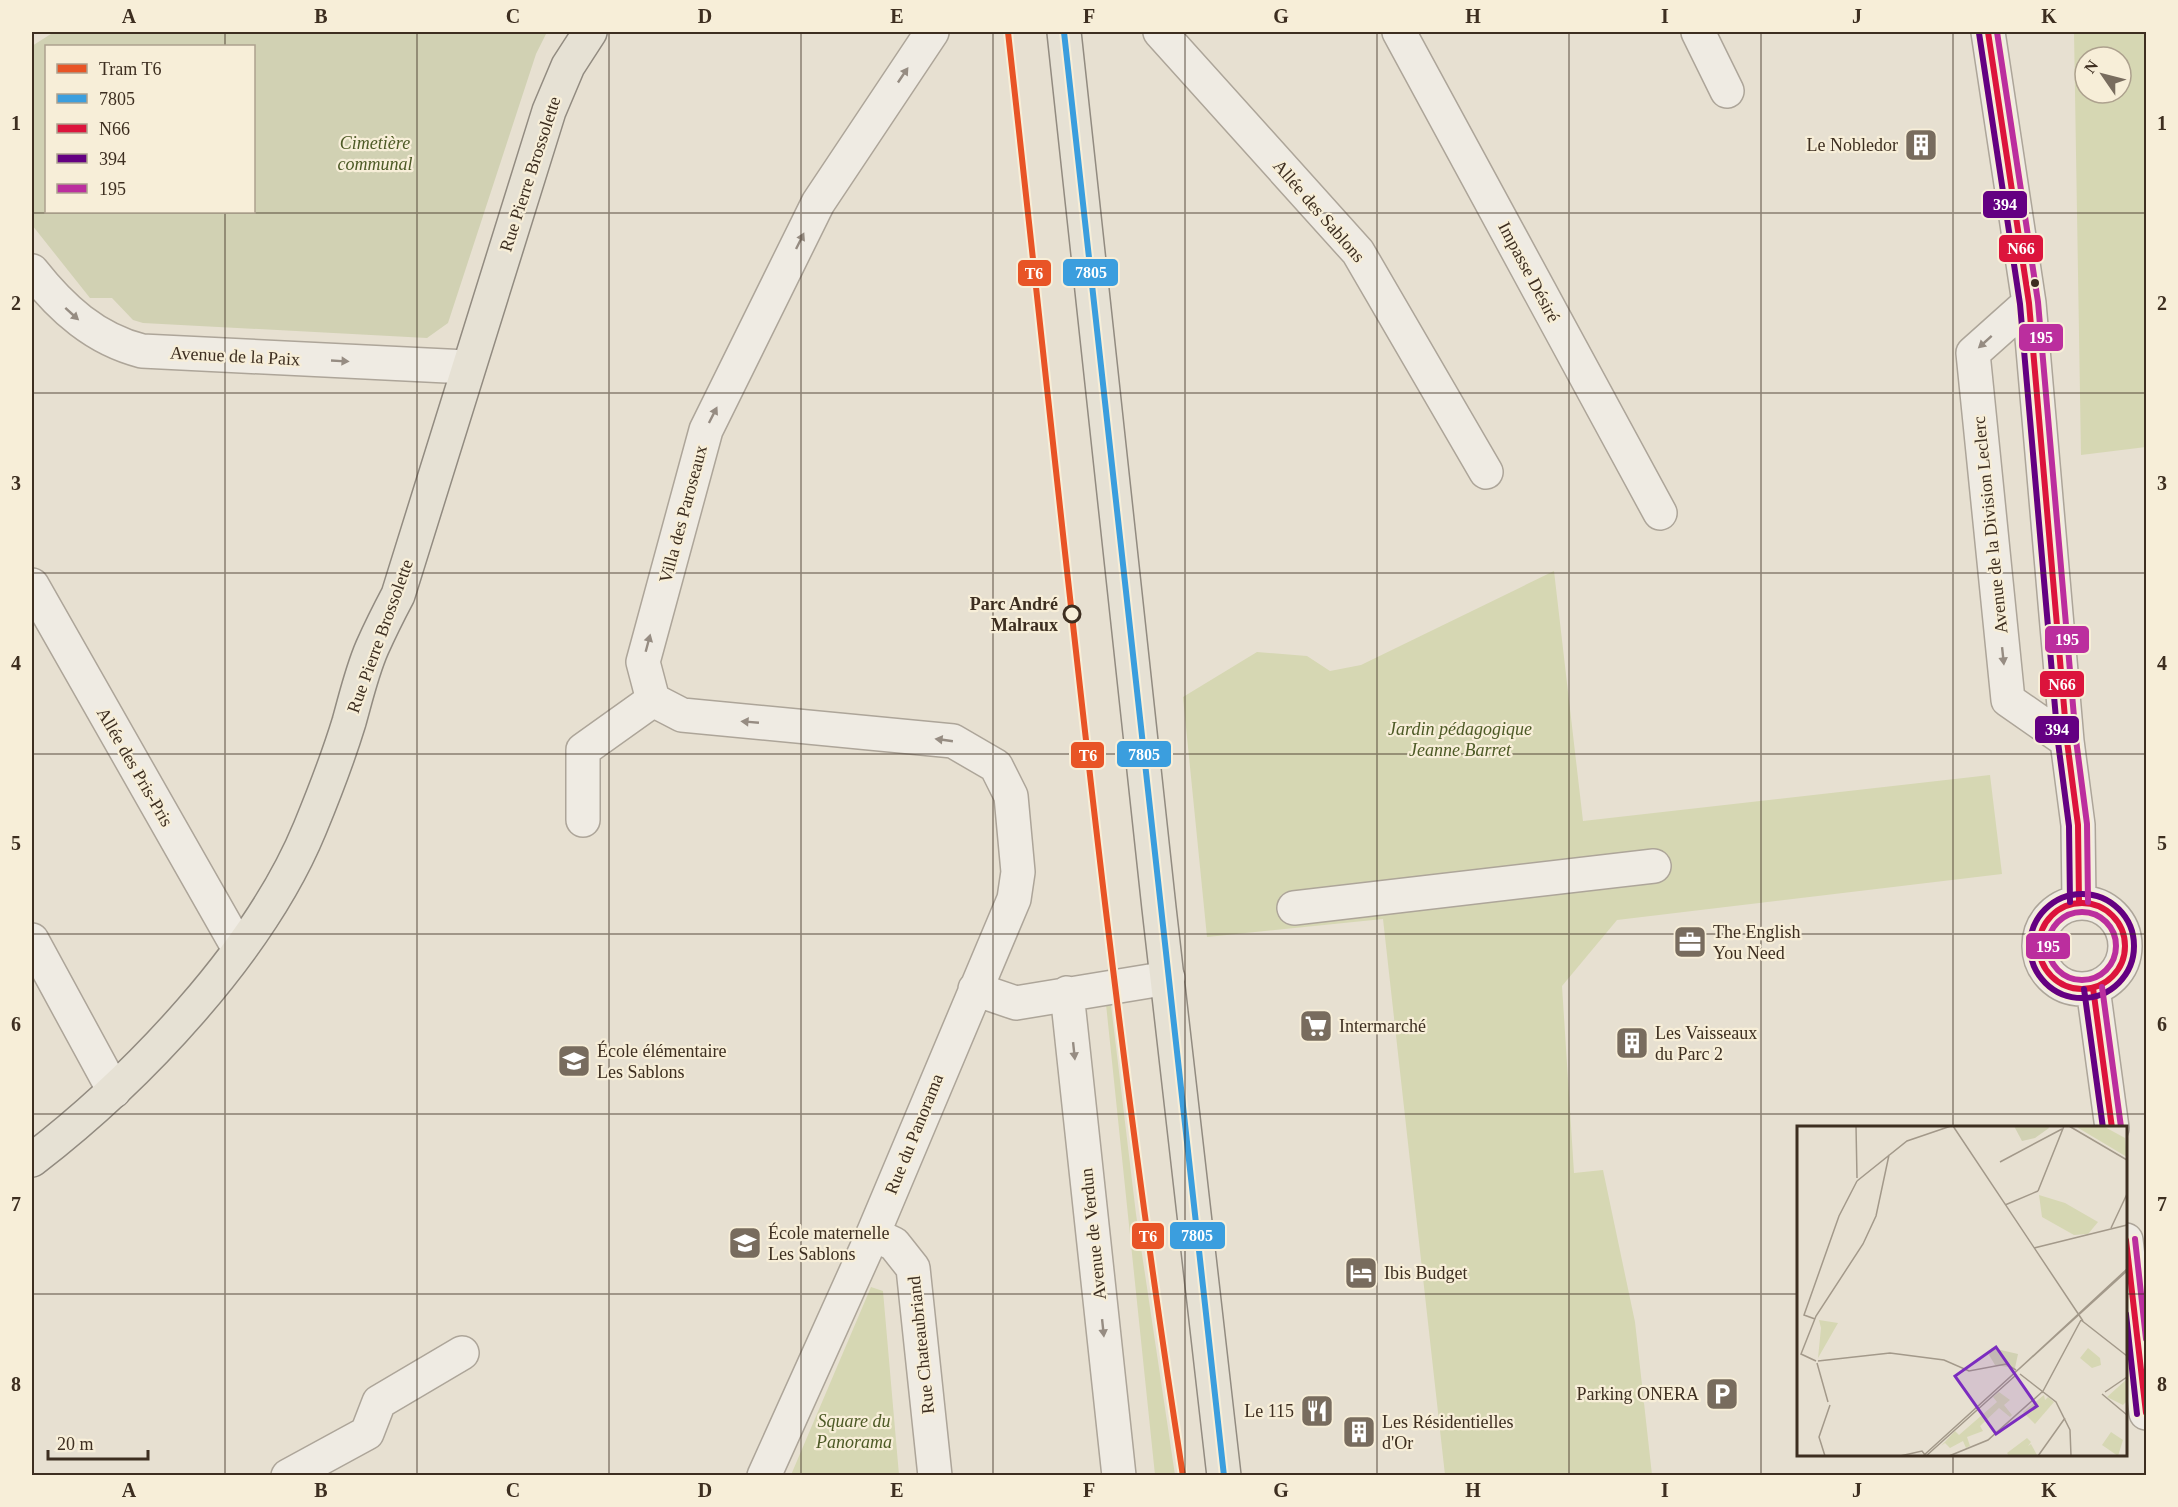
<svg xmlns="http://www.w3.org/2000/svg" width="2178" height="1507" viewBox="0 0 2178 1507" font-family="Georgia,serif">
<rect width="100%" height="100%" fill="#e7e0d1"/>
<path fill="#d6d7b3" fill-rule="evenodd" d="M2074,32H2146V447L2081,455ZM2085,57H2121V93H2085Z
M1554,571L1583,821L1990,775L2002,874L1617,920L1562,986L1574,1173L1603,1170L1635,1322L1652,1475H1445L1383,919L1207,937L1183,697L1257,652L1307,656L1330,671L1361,665Z
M1106,1004L1111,1005L1136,1214L1175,1475H1155Z
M871,1287L883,1291L899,1475H791Z"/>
<path fill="#d1d1b3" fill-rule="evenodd" d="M54,32H547L536,54L448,323L427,338L143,323L133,320L112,298H90L32,225V46ZM46,46H254V212H46Z"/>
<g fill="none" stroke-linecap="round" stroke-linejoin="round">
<defs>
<path id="minor" d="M1160,32L1358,252L1486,472
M1399,32L1660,513
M1698,32L1727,91
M1988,32L2029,303L2067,741L2078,825L2079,902
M32,271C62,309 95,339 142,351L467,367
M2029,303L1973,353L2008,700L2067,741
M32,585L239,949
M583,820V750L653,700
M2039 946a43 43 0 1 1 86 0a43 43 0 1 1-86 0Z
M1294,908L1654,866
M32,940L114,1091
M2093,988L2112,1128
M975,989L1016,1003L1168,978
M1067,993L1119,1476
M873,1234L894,1244L913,1268L935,1476
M2126,1240L2146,1413
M288,1476L367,1433L379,1402L462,1353
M764,1476L873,1234L1014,899L1018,872L1011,796L996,766L953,741L682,715L653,700L643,662L706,430L818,203L932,32"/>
<path id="major" d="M1064,32L1159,908L1224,1476
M32,1160C137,1079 259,952 310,828C324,794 338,758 349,722C356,697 362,671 372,648C380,630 389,612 398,595L549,111L568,66L590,32"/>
</defs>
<use href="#minor" stroke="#ada599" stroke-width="36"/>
<use href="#major" stroke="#928b80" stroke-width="36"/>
<use href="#minor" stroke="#efebe3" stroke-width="33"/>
<use href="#major" stroke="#e6e1d4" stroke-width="33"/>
<defs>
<path id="bus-1" d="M1064,32L1224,1476"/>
<path id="bus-2" d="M1988,32L2029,303L2067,741L2078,825L2079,902
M2039 946a43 43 0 1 1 86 0a43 43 0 1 1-86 0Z
M2093,988L2112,1128
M2126,1240L2146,1413"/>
<path id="bus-3" d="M1979,33L2020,304L2058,742L2069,826L2070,902
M2030 946a52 52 0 1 1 104 0a52 52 0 1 1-104 0Z
M2084,989L2103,1128
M2126,1314L2137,1414"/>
<path id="bus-4" d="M1997,32L2038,302L2076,740L2087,824L2088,902
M2048 946a34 34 0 1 1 68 0a34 34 0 1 1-68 0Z
M2102,987L2121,1127
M2135,1239L2146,1339"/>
</defs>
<use href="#bus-1" stroke="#f7eed8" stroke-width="10"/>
<use href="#bus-2" stroke="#f7eed8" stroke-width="10"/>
<use href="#bus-3" stroke="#f7eed8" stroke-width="10"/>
<use href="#bus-4" stroke="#f7eed8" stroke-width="10"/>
<use href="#bus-1" stroke="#3b9ede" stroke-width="6"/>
<use href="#bus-2" stroke="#dc143c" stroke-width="6"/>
<use href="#bus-3" stroke="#640082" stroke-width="6"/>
<use href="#bus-4" stroke="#bb2e9e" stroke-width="6"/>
<defs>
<path id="tram-1" d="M1008,32C1062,514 1108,997 1183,1476"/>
</defs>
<use href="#tram-1" stroke="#f7eed8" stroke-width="10"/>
<use href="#tram-1" stroke="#e85426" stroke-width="6"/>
</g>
<defs><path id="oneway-solid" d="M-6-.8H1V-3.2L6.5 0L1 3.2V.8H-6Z" transform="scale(1.5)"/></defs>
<g fill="#968c82">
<use href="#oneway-solid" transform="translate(903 75) rotate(-56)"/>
<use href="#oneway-solid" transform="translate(800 241) rotate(-64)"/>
<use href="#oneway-solid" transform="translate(72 314) rotate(42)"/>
<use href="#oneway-solid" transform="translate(1985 342) rotate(138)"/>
<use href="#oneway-solid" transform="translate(340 361) rotate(3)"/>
<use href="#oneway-solid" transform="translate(713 415) rotate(-63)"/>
<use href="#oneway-solid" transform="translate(648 643) rotate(-75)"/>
<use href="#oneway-solid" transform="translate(2003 656) rotate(84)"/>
<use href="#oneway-solid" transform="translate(750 722) rotate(-175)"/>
<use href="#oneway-solid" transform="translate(944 740) rotate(-172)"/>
<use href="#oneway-solid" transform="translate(1074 1051) rotate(84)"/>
<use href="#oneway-solid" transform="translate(1103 1328) rotate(84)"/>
</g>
<path fill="none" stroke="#3d2e20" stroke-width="1.5" stroke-opacity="0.55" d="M225,32V46M417,32V1476M609,32V1476M801,32V1476M993,32V1476M1185,32V1476M1377,32V1476M1569,32V1476M1761,32V1476M1953,32V1128M225,212V1476M32,213H2146M32,393H2146M32,573H2146M32,754H2146M32,934H2146M32,1114H2146M32,1294H1798M2126,1294H2146M1953,1454V1476"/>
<defs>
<symbol id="building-square" viewBox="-11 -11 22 22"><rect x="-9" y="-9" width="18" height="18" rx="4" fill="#786c5e" stroke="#f7eed8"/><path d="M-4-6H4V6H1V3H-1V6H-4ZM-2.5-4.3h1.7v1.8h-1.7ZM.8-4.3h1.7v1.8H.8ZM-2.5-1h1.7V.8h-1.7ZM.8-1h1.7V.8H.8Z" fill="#fff"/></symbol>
<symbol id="office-square" viewBox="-11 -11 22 22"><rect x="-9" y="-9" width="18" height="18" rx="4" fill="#786c5e" stroke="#f7eed8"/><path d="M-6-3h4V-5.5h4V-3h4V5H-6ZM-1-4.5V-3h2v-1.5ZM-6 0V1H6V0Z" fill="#fff"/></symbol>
<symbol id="supermarket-square" viewBox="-11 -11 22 22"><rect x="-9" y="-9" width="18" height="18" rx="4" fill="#786c5e" stroke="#f7eed8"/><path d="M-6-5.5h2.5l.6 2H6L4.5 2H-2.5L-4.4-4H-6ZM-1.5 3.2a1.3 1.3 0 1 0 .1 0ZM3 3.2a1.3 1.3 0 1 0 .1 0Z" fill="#fff"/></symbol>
<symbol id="school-square" viewBox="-11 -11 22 22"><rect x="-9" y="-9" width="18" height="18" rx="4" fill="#786c5e" stroke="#f7eed8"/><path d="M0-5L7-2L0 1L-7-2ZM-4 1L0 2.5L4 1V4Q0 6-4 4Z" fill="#fff"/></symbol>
<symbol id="hotel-square" viewBox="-11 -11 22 22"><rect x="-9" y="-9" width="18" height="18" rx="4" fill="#786c5e" stroke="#f7eed8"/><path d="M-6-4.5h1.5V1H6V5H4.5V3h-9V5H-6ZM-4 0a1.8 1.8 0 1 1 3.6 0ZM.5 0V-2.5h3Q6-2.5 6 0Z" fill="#fff"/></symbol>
<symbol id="parking-square" viewBox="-11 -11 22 22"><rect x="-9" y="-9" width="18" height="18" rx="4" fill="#786c5e" stroke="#f7eed8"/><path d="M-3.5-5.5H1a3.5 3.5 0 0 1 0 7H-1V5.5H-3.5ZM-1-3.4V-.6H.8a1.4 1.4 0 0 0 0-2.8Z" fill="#fff"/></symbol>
<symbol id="restaurant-square" viewBox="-11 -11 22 22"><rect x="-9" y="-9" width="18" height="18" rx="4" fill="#786c5e" stroke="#f7eed8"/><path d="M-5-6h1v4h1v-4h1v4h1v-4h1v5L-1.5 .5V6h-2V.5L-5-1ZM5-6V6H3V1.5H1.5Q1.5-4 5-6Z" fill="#fff"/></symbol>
</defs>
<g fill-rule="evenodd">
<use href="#building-square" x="1902" y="126" width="38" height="38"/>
<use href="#office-square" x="1671" y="923" width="38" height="38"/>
<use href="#supermarket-square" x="1297" y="1007" width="38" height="38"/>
<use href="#building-square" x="1613" y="1024" width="38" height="38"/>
<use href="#school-square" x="555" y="1042" width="38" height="38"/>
<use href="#school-square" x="726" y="1224" width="38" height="38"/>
<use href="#hotel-square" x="1342" y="1254" width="38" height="38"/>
<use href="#parking-square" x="1703" y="1375" width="38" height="38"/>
<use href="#restaurant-square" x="1298" y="1392" width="38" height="38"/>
<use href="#building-square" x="1340" y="1413" width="38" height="38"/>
</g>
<circle fill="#3d2e20" stroke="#f7eed8" stroke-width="2" cx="2035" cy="283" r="5"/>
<circle fill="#f7eed8" stroke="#3d2e20" stroke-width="3" cx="1072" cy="614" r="8"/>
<g text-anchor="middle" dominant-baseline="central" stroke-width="4.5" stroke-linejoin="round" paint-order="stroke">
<g font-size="18" font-style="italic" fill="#4d5a26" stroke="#f7eed8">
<text x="375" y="143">Cimetière<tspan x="375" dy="21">communal</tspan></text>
<text x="1460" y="729">Jardin pédagogique<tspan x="1460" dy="21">Jeanne Barret</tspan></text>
<text x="854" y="1421">Square du<tspan x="854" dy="21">Panorama</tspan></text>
</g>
<g font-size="18" fill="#3d2e20" stroke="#f7eed8" text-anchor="start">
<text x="1898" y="145" text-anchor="end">Le Nobledor</text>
<text x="1713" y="932">The English<tspan x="1713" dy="21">You Need</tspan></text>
<text x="1339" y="1026">Intermarché</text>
<text x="1655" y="1033">Les Vaisseaux<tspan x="1655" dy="21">du Parc 2</tspan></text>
<text x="597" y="1051">École élémentaire<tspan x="597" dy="21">Les Sablons</tspan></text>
<text x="768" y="1233">École maternelle<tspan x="768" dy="21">Les Sablons</tspan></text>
<text x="1384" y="1273">Ibis Budget</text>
<text x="1699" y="1394" text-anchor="end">Parking ONERA</text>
<text x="1294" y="1411" text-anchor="end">Le 115</text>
<text x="1382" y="1422">Les Résidentielles<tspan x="1382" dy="21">d'Or</tspan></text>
</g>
<g font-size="18" fill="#3d2e20" stroke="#f7eed8">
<text transform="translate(530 174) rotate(-72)">Rue Pierre Brossolette</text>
<text transform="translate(1319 211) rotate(49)">Allée des Sablons</text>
<text transform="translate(1529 272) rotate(62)">Impasse Désiré</text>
<text transform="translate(235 356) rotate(3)">Avenue de la Paix</text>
<text transform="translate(683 514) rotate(-75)">Villa des Paroseaux</text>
<text transform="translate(1990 525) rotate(-96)">Avenue de la Division Leclerc</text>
<text transform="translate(380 636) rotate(-70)">Rue Pierre Brossolette</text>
<text transform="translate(135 767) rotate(60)">Allée des Pris-Pris</text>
<text transform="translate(914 1134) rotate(-68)">Rue du Panorama</text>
<text transform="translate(1093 1234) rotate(-96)">Avenue de Verdun</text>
<text transform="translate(921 1345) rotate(-96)">Rue Chateaubriand</text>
</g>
<g font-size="18" font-weight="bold" fill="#3d2e20" stroke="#f7eed8" text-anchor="end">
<text x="1058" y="604">Parc André<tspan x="1058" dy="21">Malraux</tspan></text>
</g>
</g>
<g transform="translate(1797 1126)">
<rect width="330" height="330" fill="#e7e0d1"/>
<path d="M278,0H306L328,12L330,31ZM242,69L268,77L301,96L291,108L277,109L245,91ZM22,194L41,197L21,232L24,202ZM291,222L303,232L304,239L295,242L283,232ZM330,253V275L326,279L310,271ZM202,266L213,274L207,279L215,289L213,291L202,282L183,300L186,305L170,311L173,320L169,322L166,315L153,322L148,317L144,320L158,305L162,309L200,276L196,271ZM247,269L248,274L251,271L257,276L238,298L226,286ZM314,306L326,314L321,330L305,319ZM230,312L234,316L231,320L234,318L240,329L212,330L210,327Z" fill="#d6d7b3"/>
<path d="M217,0H251L252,2L238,12L225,15ZM195,222L221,228L218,242L198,239L192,229Z" fill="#d1d1b3"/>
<path fill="none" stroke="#a3998a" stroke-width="1.5" d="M59,0L60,52M156,0L286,195M272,0L330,34M203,36L265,3M60,55L110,15L154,0M241,65L267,0M208,79L241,65M314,102L330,68M237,122L330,99M18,193L7,189L42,90L60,55M284,194L330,230M19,235L4,228L19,190L66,118L79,90L92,29M21,235L93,227L147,234L172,245L209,238L219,244M20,237L31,276M222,243L330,143M223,248L259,276L273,304L274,330M308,266L330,251M245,267L284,194M305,268L330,289M28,330L22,311L33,279M103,330L125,325L129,330M126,330L330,145M129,330L219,249M152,330L191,314L245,266M241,330L268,292"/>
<path fill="#7b2cbf" fill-opacity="0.15" stroke="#7b2cbf" stroke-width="3" d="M199,221L240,280L199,308L158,250Z"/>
<rect width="330" height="330" fill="none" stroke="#3d2e20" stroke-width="3"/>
</g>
<g stroke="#f7eed8" stroke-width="2">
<rect x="1982" y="190" width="46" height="29" rx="6" fill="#640082"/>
<rect x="1998" y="234" width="46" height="29" rx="6" fill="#dc143c"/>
<rect x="1062" y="258" width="57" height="29" rx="6" fill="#3b9ede"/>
<rect x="1017" y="259" width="35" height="28" rx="6" fill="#e85426"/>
<rect x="2018" y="323" width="46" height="29" rx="6" fill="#bb2e9e"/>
<rect x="2044" y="625" width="46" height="29" rx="6" fill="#bb2e9e"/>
<rect x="2039" y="670" width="46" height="28" rx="6" fill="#dc143c"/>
<rect x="2034" y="715" width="46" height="29" rx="6" fill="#640082"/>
<rect x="1116" y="740" width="56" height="28" rx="6" fill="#3b9ede"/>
<rect x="1070" y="741" width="35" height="28" rx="6" fill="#e85426"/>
<rect x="2025" y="932" width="46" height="28" rx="6" fill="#bb2e9e"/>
<rect x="1169" y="1221" width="57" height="29" rx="6" fill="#3b9ede"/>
<rect x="1131" y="1222" width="34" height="28" rx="6" fill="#e85426"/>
</g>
<g font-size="16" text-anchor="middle" font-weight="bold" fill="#fff">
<text x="2005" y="210">394</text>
<text x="2021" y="254">N66</text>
<text x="1091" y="278">7805</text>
<text x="1034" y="279">T6</text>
<text x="2041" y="343">195</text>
<text x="2067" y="645">195</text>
<text x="2062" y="690">N66</text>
<text x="2057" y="735">394</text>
<text x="1144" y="760">7805</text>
<text x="1088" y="761">T6</text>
<text x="2048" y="952">195</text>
<text x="1197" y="1241">7805</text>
<text x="1148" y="1242">T6</text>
</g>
<rect width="2178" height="1507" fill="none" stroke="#f7eed8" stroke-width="66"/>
<rect x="45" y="45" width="210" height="168" fill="#f7eed8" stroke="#ada18e" stroke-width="1.5"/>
<rect x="57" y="64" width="30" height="9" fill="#e85426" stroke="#ada18e" stroke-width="1.5"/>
<text x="99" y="75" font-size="18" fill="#3d2e20">Tram T6</text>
<rect x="57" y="94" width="30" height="9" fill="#3b9ede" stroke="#ada18e" stroke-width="1.5"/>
<text x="99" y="105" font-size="18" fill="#3d2e20">7805</text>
<rect x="57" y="124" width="30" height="9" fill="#dc143c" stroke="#ada18e" stroke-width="1.5"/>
<text x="99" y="135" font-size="18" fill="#3d2e20">N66</text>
<rect x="57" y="154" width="30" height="9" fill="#640082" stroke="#ada18e" stroke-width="1.5"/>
<text x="99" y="165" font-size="18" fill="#3d2e20">394</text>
<rect x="57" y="184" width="30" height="9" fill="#bb2e9e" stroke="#ada18e" stroke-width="1.5"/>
<text x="99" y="195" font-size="18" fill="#3d2e20">195</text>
<g transform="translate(2103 75) rotate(305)"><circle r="28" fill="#f7eed8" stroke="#ada18e" stroke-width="1.5"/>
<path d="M0-4.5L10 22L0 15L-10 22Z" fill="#786c5e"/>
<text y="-9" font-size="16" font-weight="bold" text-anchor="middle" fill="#3d2e20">N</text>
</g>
<path d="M48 1450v9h100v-9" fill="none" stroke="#3d2e20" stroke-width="3"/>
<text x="57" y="1450" font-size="18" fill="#3d2e20" stroke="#f7eed8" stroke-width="4.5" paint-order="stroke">20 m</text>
<rect x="33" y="33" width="2112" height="1441" fill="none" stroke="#3d2e20" stroke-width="2"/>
<g font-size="20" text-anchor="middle" font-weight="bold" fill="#3d2e20">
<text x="129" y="23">A</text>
<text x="321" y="23">B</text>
<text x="513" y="23">C</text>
<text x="705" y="23">D</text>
<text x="897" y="23">E</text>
<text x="1089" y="23">F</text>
<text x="1281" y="23">G</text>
<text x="1473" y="23">H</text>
<text x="1665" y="23">I</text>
<text x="1857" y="23">J</text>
<text x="2049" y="23">K</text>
<text x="16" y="130">1</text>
<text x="2162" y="130">1</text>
<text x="16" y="310">2</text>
<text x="2162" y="310">2</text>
<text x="16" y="490">3</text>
<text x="2162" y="490">3</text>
<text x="16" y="670">4</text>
<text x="2162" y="670">4</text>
<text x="16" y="850">5</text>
<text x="2162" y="850">5</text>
<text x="16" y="1031">6</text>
<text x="2162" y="1031">6</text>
<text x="16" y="1211">7</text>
<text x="2162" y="1211">7</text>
<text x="16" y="1391">8</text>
<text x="2162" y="1391">8</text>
<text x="129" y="1497">A</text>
<text x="321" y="1497">B</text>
<text x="513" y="1497">C</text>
<text x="705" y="1497">D</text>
<text x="897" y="1497">E</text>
<text x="1089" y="1497">F</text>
<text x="1281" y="1497">G</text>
<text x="1473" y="1497">H</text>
<text x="1665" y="1497">I</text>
<text x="1857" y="1497">J</text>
<text x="2049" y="1497">K</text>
</g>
</svg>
